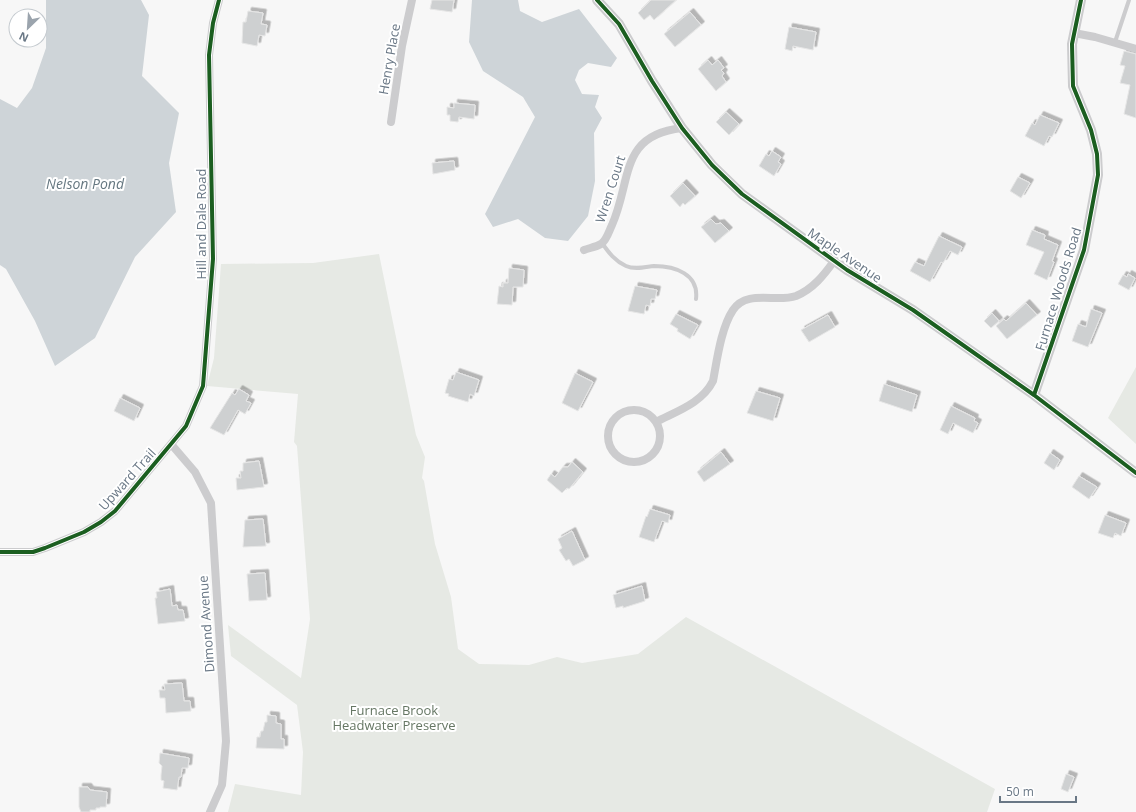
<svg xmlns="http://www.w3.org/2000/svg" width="1136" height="812" viewBox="0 0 1136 812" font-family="'Open Sans',sans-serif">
<defs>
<filter id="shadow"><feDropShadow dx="3.5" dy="-3.5" stdDeviation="0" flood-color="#0004"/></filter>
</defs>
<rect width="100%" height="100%" fill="#f7f7f7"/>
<path fill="#e6e9e4" d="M379,254L416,435L425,457L422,478L424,481L435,544L451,597L458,649L479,664L529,665L557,657L582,663L638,654L686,617L995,789L987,812H228L235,784L301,795L303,752L297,705L231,656L228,625L301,678L310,619L297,446L294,442L298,394L207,386L214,358L221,264L313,263Z
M1136,367V444L1108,418Z"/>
<path fill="#ced4d8" d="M46,0H141L149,15L142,76L179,113L169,163L176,212L135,257L95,338L55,366L35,321L6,269L0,265V99L17,108L32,88L46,48Z
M472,0H518L520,11L542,22L579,9L617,58L611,67L588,63L579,70L575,80L582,94L599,95L595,107L602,118L594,133L595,181L588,216L568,241L545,238L518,219L493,227L485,214L535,117L523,97L483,71L469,42Z"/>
<path fill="#ced0d1" stroke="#e6e6e6" filter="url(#shadow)" d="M432,0H454L452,12L430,9Z
M651,0H676L654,20L650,15L644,20L638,13Z
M248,11L263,13L261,24L267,25L265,36L259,35L257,46L242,43L243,22H246Z
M690,12L701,25L675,47L664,34Z
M789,27L816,32L813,50L793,46L792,51L785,49Z
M1124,51L1136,54V118L1124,114L1130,85L1120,83L1125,66L1120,65Z
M708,60L712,65L718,60L724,68L721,70L724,73L722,76L726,82L716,91L698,69Z
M454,103L475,105L474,119L459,117L458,122L450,121V115H447V107L454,108Z
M726,112L739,124L729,135L716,122Z
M1040,115L1059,123L1052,137L1049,136L1044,146L1025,136L1032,123L1035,125Z
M772,151L781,157L778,162L781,164L774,176L759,166L766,154L769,156Z
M454,161L455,170L433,174L432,163Z
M1018,177L1030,183L1021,198L1010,191Z
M683,183L695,196L685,205L683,203L680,207L670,196Z
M711,219L716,224L721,223L729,231L715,243L701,227Z
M1032,230L1045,235L1044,239L1058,245L1052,261L1054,262L1047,280L1034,274L1044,252L1026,245Z
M939,236L962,247L958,255L950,251L943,263L941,262L930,282L910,271L915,262L924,266Z
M509,268L524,270L523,287H513L512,305L497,304L499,286L503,287V283H508Z
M1128,274L1135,278L1129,290L1118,284L1123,275L1127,277Z
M635,286L657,290L655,299H651L650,306L646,305L644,314L628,311Z
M1026,303L1037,315L1007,339L996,326L1004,319L1006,321Z
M1091,309L1102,313L1088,347L1072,341L1078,324L1086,327Z
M992,313L999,321L991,328L984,321Z
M676,314L698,325L690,339L677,331L678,329L670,324Z
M828,315L835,327L809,342L801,330Z
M456,372L479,380L474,396L470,394L468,402L448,396L449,394L445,393L449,379L453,380Z
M575,373L593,382L578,411L562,403Z
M884,384L917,395L912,412L879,401Z
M239,389L249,395L246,401L251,403L245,414L238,410L224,435L210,428L232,393L235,395Z
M756,391L780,398L773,421L747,413Z
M120,398L140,408L134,421L114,411Z
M951,406L975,418L974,421L978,423L973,433L953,423L948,434L940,430Z
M721,452L730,464L704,482L697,472Z
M1050,453L1060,460L1054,470L1044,463Z
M259,461L264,487L237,490L236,478H241L240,471H243V463Z
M572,462L583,472L569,489L567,488L562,493L547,480L551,474L555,477L563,467H568Z
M1079,476L1097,487L1089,499L1072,487Z
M650,509L670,515L668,523L662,521L654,542L639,537L646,516L647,517Z
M1105,515L1126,523L1121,536L1115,533L1113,538L1098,533Z
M263,519L266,546L243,547L245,520Z
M572,531L585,560L573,566L569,559L566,561L559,550L562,548L558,539Z
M265,573L267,600L249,601L247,574Z
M642,586L645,601L623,608V606L616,608L613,595Z
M170,589L172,606L177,605L178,610H183L185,621L158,624L155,598H157L156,592Z
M182,683L184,701H190L191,711L166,713L165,698H160L159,690H165L164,684Z
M267,715L276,716V723L281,724V739H284V749L256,748L257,737H260L261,731H263L265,722H267Z
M160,753L189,758L188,768H182L181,777H179L177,790L163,788L164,781L161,780V775L162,766L159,763Z
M1066,774L1074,777L1068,792L1061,789Z
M79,787H88L90,790L107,792L106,807H100V808H96V810H90V812H81L79,807Z"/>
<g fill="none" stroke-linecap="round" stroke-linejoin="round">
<path stroke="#ccccce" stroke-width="4" d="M1115,42L1129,0
M602,243C609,253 615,261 626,266C635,270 645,267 654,266C675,266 699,274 696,299"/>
<path stroke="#ccccce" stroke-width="8" d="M1074,33L1095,37L1136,49
M391,122L402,46L412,0
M584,250C589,248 596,247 601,244C607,240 609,231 612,225C632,180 619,135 682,128
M608 436a26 26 0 1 1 52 0a26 26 0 1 1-52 0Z
M656,422C677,411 702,403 713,381C717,360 721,328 733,310C747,289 776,303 796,296C813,289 824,275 834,261
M171,444L195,472L211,503L226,741L222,785L210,812
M0,552H33L45,548L84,532L101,522L115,511L186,426L203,386L213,259L209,55L213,23L219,0"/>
<path stroke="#ccccce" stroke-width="10" d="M597,0L619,24L652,81L682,128L712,165L742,194L847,270L913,310L1034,395L1136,473
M1034,395L1084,250L1098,175L1097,154L1091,130L1073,86L1072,44L1081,0"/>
<defs>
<path id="cycleway" d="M597,0L619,24L652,81L682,128L712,165L742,194L847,270L913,310L1034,395L1136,473
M1034,395L1084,250L1098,175L1097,154L1091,130L1073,86L1072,44L1081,0
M0,552H33L45,548L84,532L101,522L115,511L186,426L203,386L213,259L209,55L213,23L219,0"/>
</defs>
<use href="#cycleway" stroke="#fff" stroke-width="6"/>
<use href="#cycleway" stroke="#1b5e20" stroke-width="4"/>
</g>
<g text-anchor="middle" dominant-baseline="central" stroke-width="4" stroke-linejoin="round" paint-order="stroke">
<g font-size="13" fill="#697785" stroke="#fff">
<text transform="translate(389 59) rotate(-80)">Henry Place</text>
<text transform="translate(610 189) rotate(-72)">Wren Court</text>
<text transform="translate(201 224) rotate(-90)">Hill and Dale Road</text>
<text transform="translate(845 255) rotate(34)">Maple Avenue</text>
<text transform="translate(1058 289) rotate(-73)">Furnace Woods Road</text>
<text transform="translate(127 479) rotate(-48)">Upward Trail</text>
<text transform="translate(206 624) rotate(-94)">Dimond Avenue</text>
</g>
<g font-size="13" fill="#667764" stroke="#fff">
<text x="394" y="710">Furnace Brook<tspan x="394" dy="15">Headwater Preserve</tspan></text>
</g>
<g font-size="14" font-style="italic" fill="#657780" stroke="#fff">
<text x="85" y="183">Nelson Pond</text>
</g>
</g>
<g transform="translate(28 28) rotate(205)"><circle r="19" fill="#ffffff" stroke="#c3c9ce"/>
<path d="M0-3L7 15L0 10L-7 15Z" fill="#9ba4ad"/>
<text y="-6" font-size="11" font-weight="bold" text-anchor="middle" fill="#697785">N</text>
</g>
<path d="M1000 796v6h76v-6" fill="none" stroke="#697785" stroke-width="2"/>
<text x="1006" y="796" font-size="12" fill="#697785" stroke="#ffffff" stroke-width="3" paint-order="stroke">50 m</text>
</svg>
